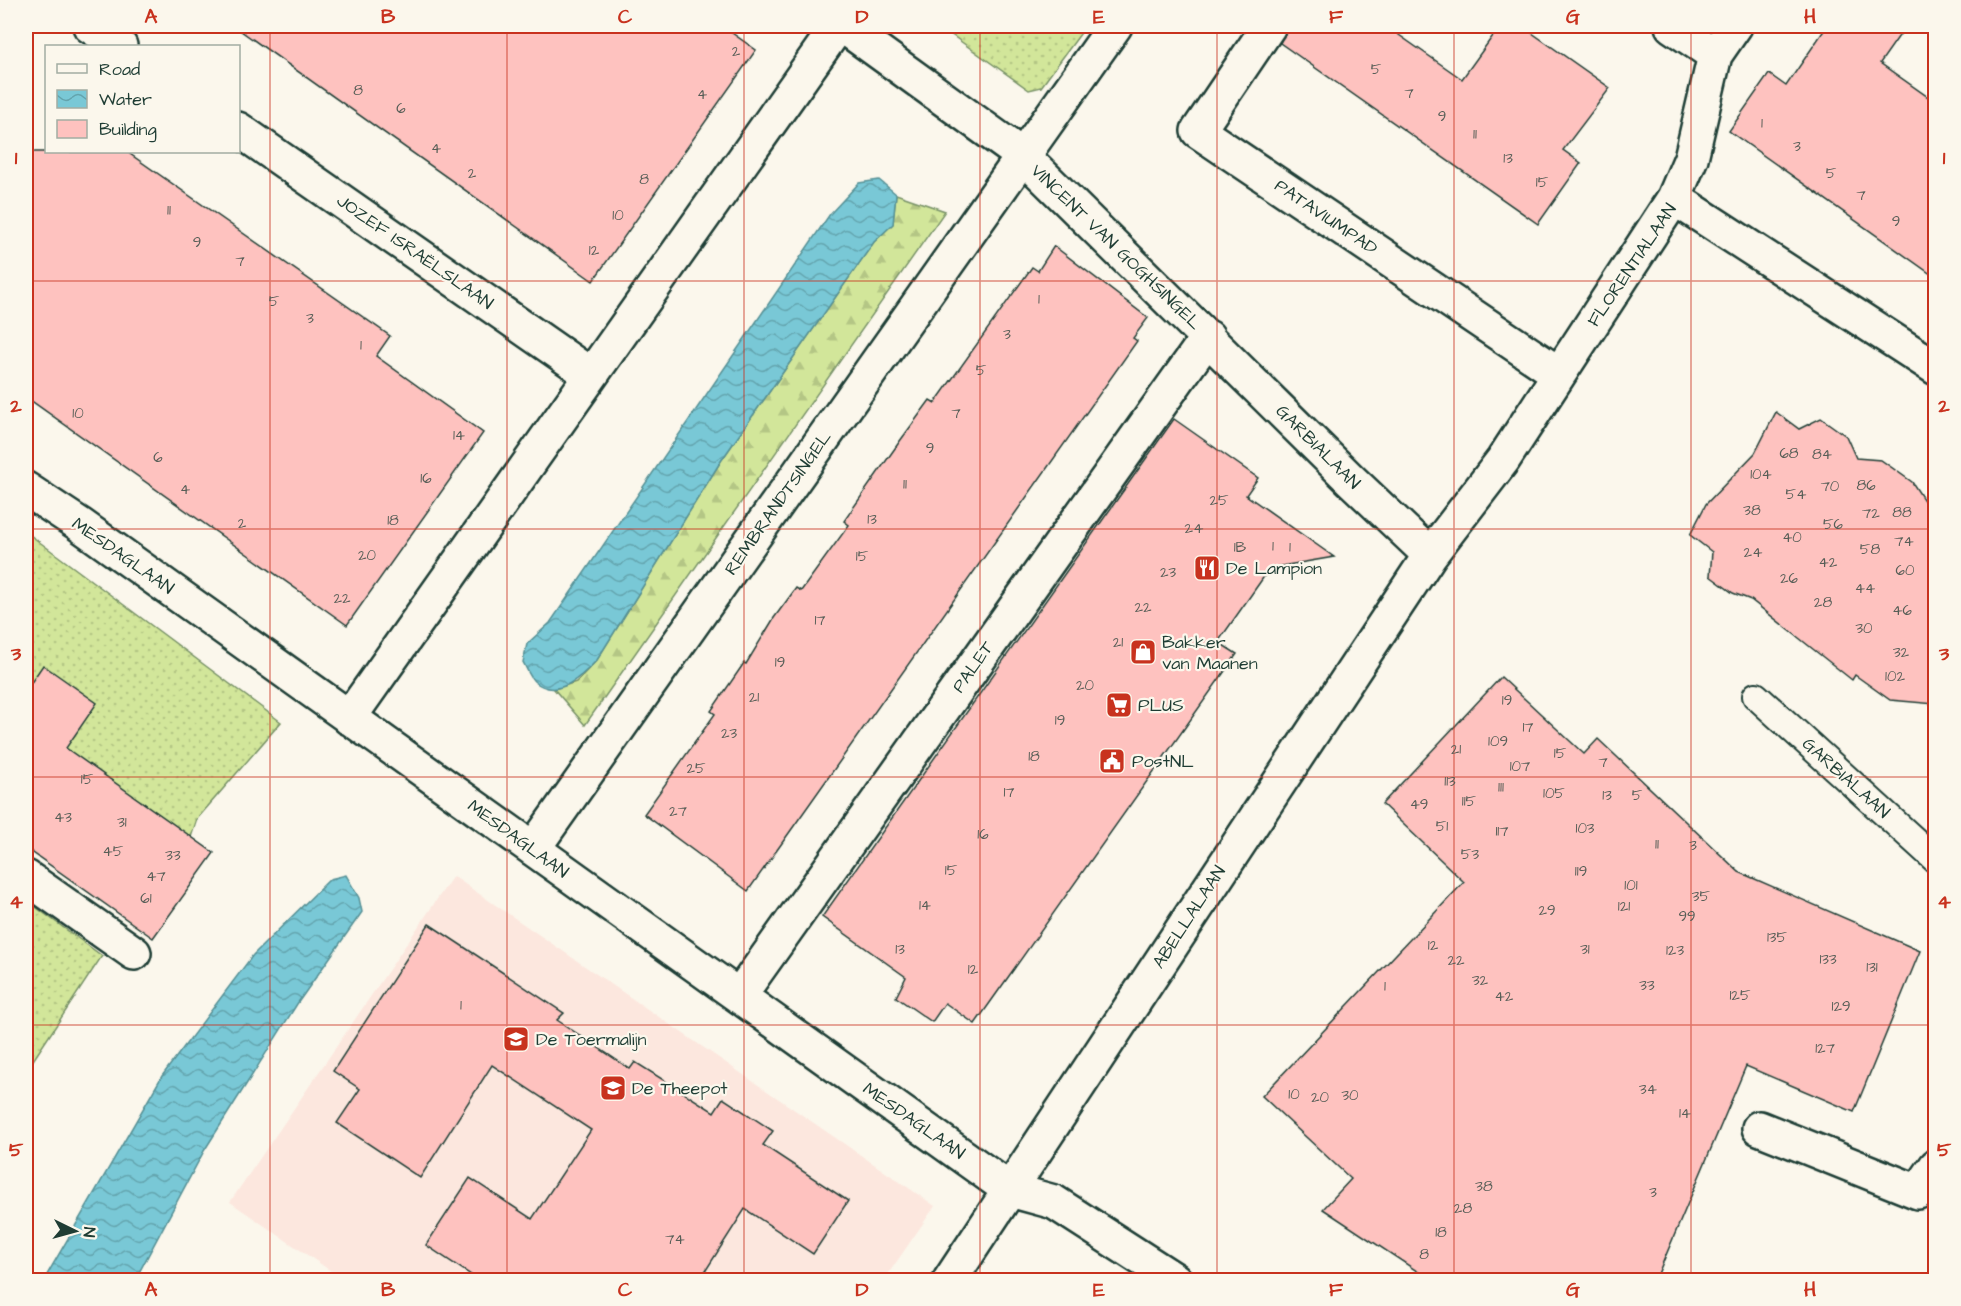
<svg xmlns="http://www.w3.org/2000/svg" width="1961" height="1306" viewBox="0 0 1961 1306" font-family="'Architects Daughter',sans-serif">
<defs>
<pattern id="grass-dots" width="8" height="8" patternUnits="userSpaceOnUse" patternTransform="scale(1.5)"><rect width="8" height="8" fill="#d2e69a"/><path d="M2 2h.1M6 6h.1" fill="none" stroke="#b4c685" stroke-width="1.8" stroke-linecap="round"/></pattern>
<pattern id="forest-firs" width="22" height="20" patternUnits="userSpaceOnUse" patternTransform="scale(1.5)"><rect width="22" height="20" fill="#d2e69a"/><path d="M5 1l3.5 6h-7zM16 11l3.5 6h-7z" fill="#b4c685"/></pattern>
<pattern id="water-waves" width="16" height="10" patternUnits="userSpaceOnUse" patternTransform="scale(1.5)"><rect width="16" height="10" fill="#79c8d6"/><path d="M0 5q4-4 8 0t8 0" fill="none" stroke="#63a4ae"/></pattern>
</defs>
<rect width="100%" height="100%" fill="#fbf7ec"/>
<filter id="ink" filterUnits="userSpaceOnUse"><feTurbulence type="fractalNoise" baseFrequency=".0167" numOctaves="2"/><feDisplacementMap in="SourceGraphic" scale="12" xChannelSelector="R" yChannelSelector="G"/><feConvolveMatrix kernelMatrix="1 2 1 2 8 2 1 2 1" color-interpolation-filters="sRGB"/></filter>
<g filter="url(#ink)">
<path fill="#fce7de" d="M453,876L935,1206L884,1280H344L230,1202Z"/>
<path fill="url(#grass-dots)" stroke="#789267" stroke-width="1.5" d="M939,26H1086L1041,87L1029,90Z
M26,532L281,722L197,819L162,925L26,827Z
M26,900L102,956L26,1071Z"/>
<path fill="url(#forest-firs)" stroke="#789267" stroke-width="1.5" d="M896,194L945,211L585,725L554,689L576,682L597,660L721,461L874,242L893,224Z"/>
<path fill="url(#water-waves)" stroke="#559095" stroke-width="1.5" d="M879,180L896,194L893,224L874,242L721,461L597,660C582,676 558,700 535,682C530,678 526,667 523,662L527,644L550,623L830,214L859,183Z
M346,875L359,898L362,912L297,1004L204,1151L135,1280H44L162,1076L253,955L330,879Z"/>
<path fill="#fec2bf" stroke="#1f3d34" stroke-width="1.5" d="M234,26H722L756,50L593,281Z
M1287,26H1386L1462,79L1500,26H1522L1610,88L1563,150L1581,163L1538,224L1280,43Z
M1827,26H1906L1880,63L1935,102V277L1729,131L1769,74L1786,86Z
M26,152H127L390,336L376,356L483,433L347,625L26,397Z
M1054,246L1148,318L1133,338L1137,341L748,891L644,814L715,714L711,711L744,663L746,664L774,618L796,588L801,591L849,525L844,521L900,441L930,400L935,403L1032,267L1038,271Z
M1776,412L1799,429L1821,418L1846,436L1856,458L1881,460L1912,482L1925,502L1935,510V704L1890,700L1855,675L1852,680L1751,600L1733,593L1710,576L1712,552L1690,535L1706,504L1755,453Z
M1174,419L1258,478L1246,495L1334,557L1270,568L1218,642L1237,654L975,1024L945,1003L932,1022L896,997L906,977L822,917Z
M43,665L97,703L66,748L214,853L153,938L26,848V690Z
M1501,677L1584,754L1598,739L1739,872L1920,951L1854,1112L1746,1066L1655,1281H1432L1323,1209L1351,1179L1262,1096L1464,882L1382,804Z
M429,924L564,1013L557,1020L630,1069L635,1062L714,1112L723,1098L773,1131L763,1145L848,1201L813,1254L745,1209L699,1281H480L426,1245L470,1178L532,1219L591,1130L492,1065L420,1178L337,1123L360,1089L333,1071Z"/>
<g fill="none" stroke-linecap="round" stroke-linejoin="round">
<defs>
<path id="service" d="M1756,696L1936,860"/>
<path id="minor" d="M90,26L120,46
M843,26L1024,157L1351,480L1430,555
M1269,26L1198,131L1559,374
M1672,26L1715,55
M238,129L591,375
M1674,198L1691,158L1715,55L1735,26
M26,489L79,524L1010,1190L1054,1202L1175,1280
M349,718L838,26
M533,849L1115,26
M26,877L134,953
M739,996L1208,337
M1759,1128L1918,1192L1936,1166
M950,1280L1430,555L1503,460L1674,198L1936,368"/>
</defs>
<use href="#service" stroke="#1f3d34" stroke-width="30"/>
<use href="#minor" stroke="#1f3d34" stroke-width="38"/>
<use href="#service" stroke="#fbf7ec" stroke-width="26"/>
<use href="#minor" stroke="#fbf7ec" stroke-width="33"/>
</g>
</g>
<path fill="none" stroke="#c8321e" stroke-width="1.5" stroke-opacity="0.55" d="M270,26V1280M507,26V1280M744,26V1280M980,26V1280M1217,26V1280M1454,26V1280M1691,26V1280M26,281H1936M26,529H1936M26,777H1936M26,1025H1936"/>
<defs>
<symbol id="restaurant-square" viewBox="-11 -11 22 22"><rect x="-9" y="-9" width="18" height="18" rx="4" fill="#c8321e" stroke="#fbf7ec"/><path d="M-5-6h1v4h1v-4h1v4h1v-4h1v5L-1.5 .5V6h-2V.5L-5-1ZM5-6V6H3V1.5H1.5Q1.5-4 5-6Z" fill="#fff"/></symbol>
<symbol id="shop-square" viewBox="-11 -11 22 22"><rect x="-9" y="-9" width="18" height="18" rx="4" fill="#c8321e" stroke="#fbf7ec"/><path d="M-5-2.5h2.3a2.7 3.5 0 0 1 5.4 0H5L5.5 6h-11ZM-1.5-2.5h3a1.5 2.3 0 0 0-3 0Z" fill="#fff"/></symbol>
<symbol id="supermarket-square" viewBox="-11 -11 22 22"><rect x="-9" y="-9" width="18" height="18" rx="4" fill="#c8321e" stroke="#fbf7ec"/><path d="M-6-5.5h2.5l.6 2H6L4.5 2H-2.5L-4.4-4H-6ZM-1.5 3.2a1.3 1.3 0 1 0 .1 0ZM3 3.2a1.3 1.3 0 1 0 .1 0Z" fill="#fff"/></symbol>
<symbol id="civic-square" viewBox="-11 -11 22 22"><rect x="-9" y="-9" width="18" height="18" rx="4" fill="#c8321e" stroke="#fbf7ec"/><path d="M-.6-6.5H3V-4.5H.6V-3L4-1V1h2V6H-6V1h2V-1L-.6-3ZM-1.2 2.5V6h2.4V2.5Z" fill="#fff"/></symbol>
<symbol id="school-square" viewBox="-11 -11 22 22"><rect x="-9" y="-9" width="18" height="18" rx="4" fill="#c8321e" stroke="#fbf7ec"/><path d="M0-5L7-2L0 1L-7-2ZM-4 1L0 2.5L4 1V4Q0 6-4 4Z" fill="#fff"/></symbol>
</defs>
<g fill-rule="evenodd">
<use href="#restaurant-square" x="1192" y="553" width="30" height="30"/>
<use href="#shop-square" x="1128" y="637" width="30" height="30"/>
<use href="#supermarket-square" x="1104" y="690" width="30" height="30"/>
<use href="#civic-square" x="1097" y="746" width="30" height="30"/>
<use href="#school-square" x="501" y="1024" width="30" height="30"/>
<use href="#school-square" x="598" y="1073" width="30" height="30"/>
</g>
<g text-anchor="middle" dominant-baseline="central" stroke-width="4.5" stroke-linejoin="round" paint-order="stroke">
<g font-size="15" fill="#575e57">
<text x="736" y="51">2</text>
<text x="1376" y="69">5</text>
<text x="358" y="90">8</text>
<text x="1409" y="93">7</text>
<text x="702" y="94">4</text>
<text x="401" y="108">6</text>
<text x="1442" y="116">9</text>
<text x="1762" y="123">1</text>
<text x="1475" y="134">11</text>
<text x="1797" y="146">3</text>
<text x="436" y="148">4</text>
<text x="1508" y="158">13</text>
<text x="472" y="173">2</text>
<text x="1831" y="173">5</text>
<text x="644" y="179">8</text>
<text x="1542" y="182">15</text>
<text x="1861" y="195">7</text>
<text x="169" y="210">11</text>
<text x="618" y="215">10</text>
<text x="1896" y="221">9</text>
<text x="197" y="242">9</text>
<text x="594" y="250">12</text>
<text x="240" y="261">7</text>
<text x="1039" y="299">1</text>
<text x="274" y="301">5</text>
<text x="310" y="318">3</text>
<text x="1007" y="334">3</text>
<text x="361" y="345">1</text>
<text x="981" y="370">5</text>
<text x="78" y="413">10</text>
<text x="956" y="413">7</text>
<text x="459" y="435">14</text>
<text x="930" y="448">9</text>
<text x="1789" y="453">68</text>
<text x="1822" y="454">84</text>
<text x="158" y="457">6</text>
<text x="1761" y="474">104</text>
<text x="426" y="478">16</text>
<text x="905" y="484">11</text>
<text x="1866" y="485">86</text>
<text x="1830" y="486">70</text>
<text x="185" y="489">4</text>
<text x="1796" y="494">54</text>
<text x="1219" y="500">25</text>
<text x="1752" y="510">38</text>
<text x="1902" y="512">88</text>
<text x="1871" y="513">72</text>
<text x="872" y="519">13</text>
<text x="393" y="520">18</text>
<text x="242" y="523">2</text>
<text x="1833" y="524">56</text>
<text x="1194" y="528">24</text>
<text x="1792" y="537">40</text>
<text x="1904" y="541">74</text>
<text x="1273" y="546">1</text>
<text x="1240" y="547">1B</text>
<text x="1290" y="547">1</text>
<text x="1870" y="549">58</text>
<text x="1753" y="552">24</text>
<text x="367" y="555">20</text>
<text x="862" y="556">15</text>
<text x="1828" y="562">42</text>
<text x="1905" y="570">60</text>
<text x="1168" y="572">23</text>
<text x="1789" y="578">26</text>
<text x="1865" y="588">44</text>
<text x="342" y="598">22</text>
<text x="1823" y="602">28</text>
<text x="1143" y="607">22</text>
<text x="1902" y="610">46</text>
<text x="820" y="620">17</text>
<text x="1864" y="628">30</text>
<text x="1118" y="642">21</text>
<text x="1901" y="652">32</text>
<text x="780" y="662">19</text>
<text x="1895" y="676">102</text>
<text x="1085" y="685">20</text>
<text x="754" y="697">21</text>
<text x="1507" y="700">19</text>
<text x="1060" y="720">19</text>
<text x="1528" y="727">17</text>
<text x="729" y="733">23</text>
<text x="1498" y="741">109</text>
<text x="1456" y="749">21</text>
<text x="1560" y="753">15</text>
<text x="1034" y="756">18</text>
<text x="1603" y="762">7</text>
<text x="1520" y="766">107</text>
<text x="696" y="768">25</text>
<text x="87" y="779">15</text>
<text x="1450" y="781">113</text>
<text x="1501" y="787">111</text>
<text x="1009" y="792">17</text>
<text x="1554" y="793">105</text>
<text x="1607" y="795">13</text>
<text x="1637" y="795">5</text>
<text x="1469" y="801">115</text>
<text x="1419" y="804">49</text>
<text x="678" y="811">27</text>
<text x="63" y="817">43</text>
<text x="122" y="822">31</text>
<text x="1442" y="826">51</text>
<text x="1585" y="828">103</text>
<text x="1502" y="831">117</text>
<text x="983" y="834">16</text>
<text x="1657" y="844">11</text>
<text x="1693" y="845">3</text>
<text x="113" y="851">45</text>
<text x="1470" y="854">53</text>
<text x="173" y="855">33</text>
<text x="951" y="870">15</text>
<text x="1581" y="871">119</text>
<text x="156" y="876">47</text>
<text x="1631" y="885">101</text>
<text x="1701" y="896">35</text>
<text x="146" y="898">61</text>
<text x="925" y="905">14</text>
<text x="1624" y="906">121</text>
<text x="1547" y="910">29</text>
<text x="1687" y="916">99</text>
<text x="1777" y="937">135</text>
<text x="1433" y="945">12</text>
<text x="900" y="949">13</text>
<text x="1585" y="949">31</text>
<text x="1675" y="950">123</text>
<text x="1828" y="959">133</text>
<text x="1456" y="960">22</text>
<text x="1872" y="967">131</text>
<text x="973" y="969">12</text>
<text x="1480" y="980">32</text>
<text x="1647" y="985">33</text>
<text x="1385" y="986">1</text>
<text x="1740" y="995">125</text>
<text x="1504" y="996">42</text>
<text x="461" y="1005">1</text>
<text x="1841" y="1006">129</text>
<text x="1825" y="1048">127</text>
<text x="1648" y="1089">34</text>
<text x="1294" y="1094">10</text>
<text x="1350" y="1095">30</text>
<text x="1320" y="1097">20</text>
<text x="1685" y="1113">14</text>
<text x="1484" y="1186">38</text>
<text x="1653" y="1192">3</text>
<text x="1463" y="1208">28</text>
<text x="1441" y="1232">18</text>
<text x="675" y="1239">74</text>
<text x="1424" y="1254">8</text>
</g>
<g font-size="18" fill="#1f3d34" stroke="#fbf7ec">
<text transform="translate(1326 217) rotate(34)">PATAVIUMPAD</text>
<text transform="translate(1116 247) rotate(44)">VINCENT VAN GOGHSINGEL</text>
<text transform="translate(415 252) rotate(35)">JOZEF ISRAËLSLAAN</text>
<text transform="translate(1632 265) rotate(-56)">FLORENTIALAAN</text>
<text transform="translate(1318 447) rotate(45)">GARBIALAAN</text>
<text transform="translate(778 503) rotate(-55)">REMBRANDTSINGEL</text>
<text transform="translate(123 556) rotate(35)">MESDAGLAAN</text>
<text transform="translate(973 667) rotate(-55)">PALET</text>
<text transform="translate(1846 778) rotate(42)">GARBIALAAN</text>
<text transform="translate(518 839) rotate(36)">MESDAGLAAN</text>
<text transform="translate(1189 917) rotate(-57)">ABELLALAAN</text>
<text transform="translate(914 1121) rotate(35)">MESDAGLAAN</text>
</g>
<g font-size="18" fill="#1f3d34" stroke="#fbf7ec" text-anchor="start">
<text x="1226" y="568">De Lampion</text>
<text x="1162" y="642">Bakker<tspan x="1162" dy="21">van Maanen</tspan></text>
<text x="1138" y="705">PLUS</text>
<text x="1132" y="761">PostNL</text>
<text x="536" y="1039">De Toermalijn</text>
<text x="632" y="1088">De Theepot</text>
</g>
</g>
<rect width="1961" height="1306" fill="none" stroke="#fbf7ec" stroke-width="66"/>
<rect x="45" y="45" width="195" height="108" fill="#fbf7ec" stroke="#a3ada2" stroke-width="1.5"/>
<rect x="57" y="64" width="30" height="9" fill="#fbf7ec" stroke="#a3ada2" stroke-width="1.5"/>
<text x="99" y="75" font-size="18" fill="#1f3d34">Road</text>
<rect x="57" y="90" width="30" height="18" fill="url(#water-waves)" stroke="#a3ada2" stroke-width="1.5"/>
<text x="99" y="105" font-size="18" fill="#1f3d34">Water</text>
<rect x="57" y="120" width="30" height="18" fill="#fec2bf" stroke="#a3ada2" stroke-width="1.5"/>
<text x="99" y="135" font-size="18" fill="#1f3d34">Building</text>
<g transform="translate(75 1231) rotate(95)" stroke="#fbf7ec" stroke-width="4.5" paint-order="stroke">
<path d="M0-4.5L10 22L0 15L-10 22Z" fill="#1f3d34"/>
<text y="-9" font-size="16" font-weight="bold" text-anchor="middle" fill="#1f3d34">N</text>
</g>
<rect x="33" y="33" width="1895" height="1240" fill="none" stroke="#c8321e" stroke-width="2"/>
<g font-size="20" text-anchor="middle" font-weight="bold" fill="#c8321e">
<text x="151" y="23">A</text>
<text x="388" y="23">B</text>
<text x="625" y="23">C</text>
<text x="862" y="23">D</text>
<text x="1099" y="23">E</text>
<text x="1336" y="23">F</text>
<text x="1573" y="23">G</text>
<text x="1810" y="23">H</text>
<text x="16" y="164">1</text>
<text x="1944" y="164">1</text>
<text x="16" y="412">2</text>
<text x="1944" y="412">2</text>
<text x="16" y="660">3</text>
<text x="1944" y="660">3</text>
<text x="16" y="908">4</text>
<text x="1944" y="908">4</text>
<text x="16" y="1156">5</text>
<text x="1944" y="1156">5</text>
<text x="151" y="1296">A</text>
<text x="388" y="1296">B</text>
<text x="625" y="1296">C</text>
<text x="862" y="1296">D</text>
<text x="1099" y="1296">E</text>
<text x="1336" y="1296">F</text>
<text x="1573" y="1296">G</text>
<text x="1810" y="1296">H</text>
</g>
</svg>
